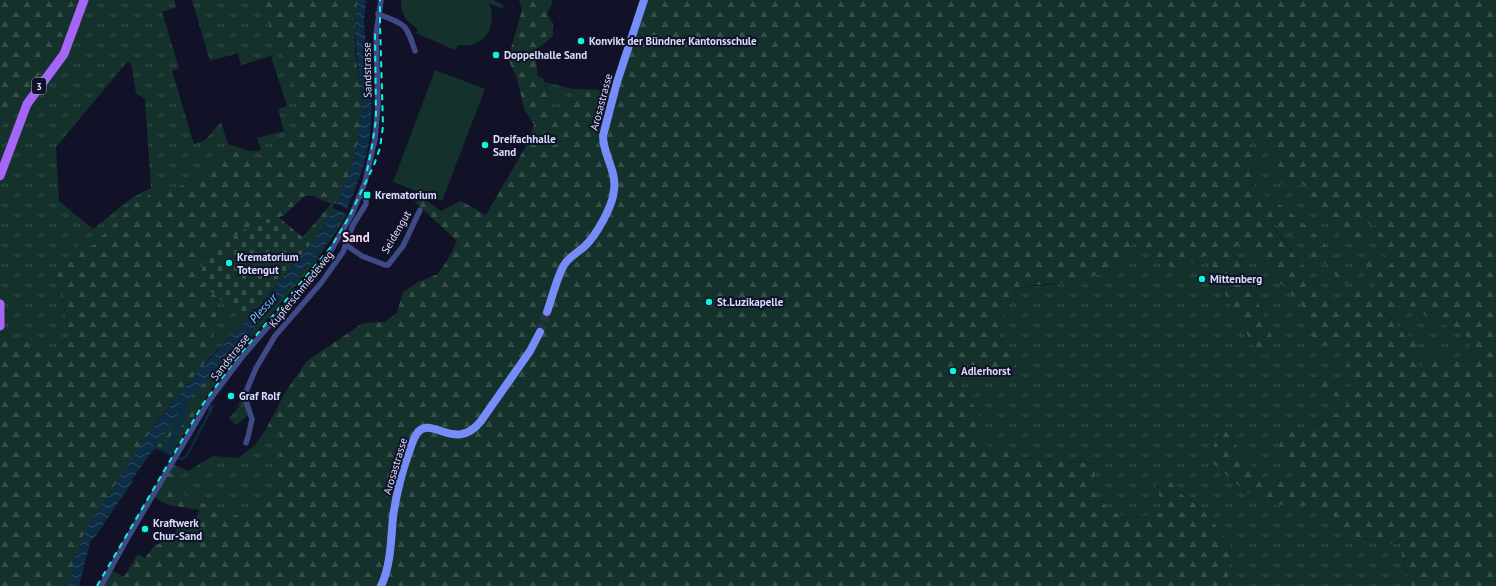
<svg xmlns="http://www.w3.org/2000/svg" width="1496" height="586" viewBox="0 0 1496 586" font-family="'PT Sans',sans-serif">
<defs>
<pattern id="grass-tufts" width="24" height="20" patternUnits="userSpaceOnUse"><rect width="24" height="20" fill="#14322b"/><path d="M3 7l-1-3M5 7V3M7 7l1-3M15 17l-1-3M17 17v-4M19 17l1-3" fill="none" stroke="#364f4b"/></pattern>
<pattern id="forest-firs" width="22" height="20" patternUnits="userSpaceOnUse"><rect width="22" height="20" fill="#14322b"/><path d="M5 1l3.5 6h-7zM16 11l3.5 6h-7z" fill="#364f4b"/></pattern>
<pattern id="cemetery-stones" width="16" height="16" patternUnits="userSpaceOnUse"><rect width="16" height="16" fill="#14322b"/><path d="M2 7V4a2 2 0 0 1 4 0v3zM10 15v-3a2 2 0 0 1 4 0v3z" fill="#364f4b"/></pattern>
<pattern id="water-waves" width="16" height="10" patternUnits="userSpaceOnUse"><rect width="16" height="10" fill="#0d2d45"/><path d="M0 5q4-4 8 0t8 0" fill="none" stroke="#304b61"/></pattern>
</defs>
<rect width="100%" height="100%" fill="#111228"/>
<path fill="url(#grass-tufts)" fill-rule="evenodd" d="M78,0H174L176,7L162,12L179,68L172,71L194,144L205,140L221,122L228,144L250,151L261,150L257,138L284,131L278,109L287,106L271,56L241,65L238,53L210,61L192,0H257L279,45L300,110V129L277,142L265,155L255,157L228,150L218,156L210,172L178,187L161,188L135,203L92,246L57,274L70,338L44,354L22,339L0,332V128L62,44ZM127,62L131,63L136,93L145,99L151,188L133,197L93,229L59,201L56,147Z
M544,82L573,89L572,109L554,108Z
M1260,135L1270,146L1280,153L1282,184L1288,192L1302,183L1342,238L1362,250L1367,223L1378,226V247L1392,262L1389,267L1370,254L1376,286L1369,291L1361,281L1355,294L1338,314L1271,223L1286,228L1312,248L1348,283L1275,201L1256,189L1252,174L1260,155L1246,148L1254,139Z
M345,213L347,214L335,234L318,257L319,258L240,351L236,347L250,333L324,247Z
M1135,240L1177,272L1206,255L1229,302L1253,345L1267,357L1271,334L1245,271L1236,255V244L1265,261L1273,276L1302,305L1309,333H1348V342L1345,348L1353,394L1340,391L1329,379L1311,378L1348,404L1323,424L1284,431L1299,480L1285,482L1259,476L1226,431L1209,460L1245,491L1265,504L1307,506L1333,514L1346,535C1364,538 1381,544 1400,544L1404,568L1412,586H1227L1231,546L1207,513L1180,493L1167,479L1156,485L1164,512L1131,519L1111,511L1092,490L1097,464L1023,457L980,444L977,410L961,389L963,363L994,374L1021,375L997,332L1016,288L1077,282L1114,268Z
M219,298L246,321L210,357Z
M1399,306L1419,307L1426,317L1438,320L1467,337L1472,352L1469,363L1445,358L1432,353L1420,369L1407,333L1399,327L1385,311Z
M245,397L251,413L236,425L229,418L240,406L238,404Z
M266,429L280,434L279,490L260,511L242,517L200,502L177,491L176,476L167,471L172,464L188,471L213,456L238,458L255,445Z"/>
<path fill="url(#forest-firs)" fill-rule="evenodd" d="M0,0H78L62,44L0,128Z
M257,0H358C355,17 354,35 355,52C357,67 360,82 361,97C363,135 352,170 337,204L334,203L332,207L335,209L311,244L303,237L331,204L314,196H305L283,216L259,221L234,237L218,242L204,259L197,280L219,298L210,357L160,418L87,527L74,560L69,586H0V332L22,339L44,354L70,338L57,274L80,244L92,246L135,203L161,188L178,187L210,172L218,156L228,150L255,157L264,155L277,142L300,129V110L279,45Z
M519,0H551L553,2L547,14L553,23V36L541,46L534,50L538,76L544,79L545,87L554,107L572,108L573,89L613,90L641,0H1496V586H1412L1404,568L1400,544C1381,544 1364,538 1346,535L1332,514L1307,506L1265,504L1245,491L1209,460L1217,437L1226,431L1259,476L1285,482L1299,480L1277,453L1284,431L1323,424L1348,404L1310,378L1329,379L1340,391L1353,394L1344,348L1348,342V333L1324,346L1309,333L1302,305L1273,276L1265,261L1236,245V255L1245,271L1271,334L1273,344L1267,357L1253,345L1229,302L1206,255L1177,272L1135,240L1114,268L1077,282L1037,285L1016,288L997,332L1021,375L994,374L963,363L961,389L977,410L980,444L1023,457L1097,464L1092,490L1111,511L1131,519L1164,512L1156,485L1167,478L1180,493L1207,513L1231,546L1227,586H101L110,569L124,577L138,554L145,558L154,546L172,538L177,529L196,519L199,510L168,505L152,496L167,471L176,476L177,491L200,502L242,517L260,511L278,490L280,434L266,429L286,391L307,361L363,323L384,322L397,313L403,292L418,282L438,274L450,256L457,241L414,201L418,195L441,211L461,201L486,215L526,146L534,125L524,109L517,78L508,59L522,10ZM1260,135L1270,146L1280,153L1273,165L1282,184L1288,192L1302,183L1342,238L1362,251L1367,223L1378,226V247L1392,262L1389,266L1371,254L1366,267L1367,276L1374,282L1376,286L1369,291L1361,281L1355,294L1338,314L1271,224L1286,228L1312,248L1310,255L1320,266L1326,262L1343,285L1348,283C1332,242 1293,212 1256,189L1252,174L1260,155L1246,148L1254,139ZM1399,306L1419,307L1426,317L1438,320L1467,337L1472,352L1469,363L1445,358L1432,353L1420,369L1418,343L1399,327L1385,312Z
M236,347L240,351L210,391L171,455L156,447C179,411 206,378 236,347Z"/>
<path fill="url(#cemetery-stones)" d="M278,217L311,244L246,321L197,280L204,259L218,242L234,237L256,222Z"/>
<path fill="#14322b" d="M401,0H493L504,5L502,9L489,3C498,26 485,49 458,45L455,50L416,33L418,29C407,23 400,13 401,0Z
M435,70L485,89L442,201L393,182Z"/>
<path fill="url(#water-waves)" d="M358,0H366L364,22L366,43L370,45C371,75 373,105 370,135C367,161 357,185 347,209L337,204C352,170 363,135 361,97C359,63 351,36 358,0Z
M335,209L345,213L324,247L250,333L219,365L202,385L181,410L155,449L150,454L132,480L133,481L97,534L90,542L79,586H69L74,560L87,527L149,433L199,370L246,321L281,280L311,244Z"/>
<g fill="none" stroke-linecap="round" stroke-linejoin="round">
<path stroke="#0d2d45" stroke-width="2" d="M312,256L316,261
M314,277L324,267
M194,393L203,401
M209,405L211,406L209,410L211,411
M154,446L171,455
M178,458L182,459L186,457L213,406"/>
<path stroke="#0d2d45" stroke-width="6" d="M168,450L181,420L184,400"/>
<path stroke="#2f3048" stroke-width="8" stroke-dasharray="8 4" stroke-linecap="butt" d="M540,332L547,312"/>
<path stroke="#3e4a85" stroke-width="5.5" d="M378,14C406,25 406,23 415,51
M346,245L362,256L385,265H388L403,246L420,210
M246,443L248,437L252,419L246,401L245,394L256,368L275,336L321,283L343,252L353,225L366,204V198L361,195
M101,586L127,539L208,402L242,357L326,259L352,214L365,182L375,139L378,105L376,35L381,0"/>
<path stroke="#758cf9" stroke-width="8" d="M547,312C552,298 557,277 564,265C569,257 577,253 584,247C596,236 613,206 614,190C617,171 603,155 603,136L617,82L644,0
M381,586C391,565 391,539 393,517C396,496 401,475 408,455C411,447 413,438 418,432C432,416 456,453 481,421L530,351L540,332"/>
<path stroke="#a465f8" stroke-width="9" d="M0,176L27,104L64,54L84,0
M0,304V326"/>
<path stroke="#0ef5dd" stroke-width="2" stroke-dasharray="6 5" stroke-linecap="butt" d="M367,171L372,146L376,119L375,32
M97,586L203,404L236,359L331,247L348,219L374,165L380,148L383,126L380,24V0"/>
</g>
<g fill="#0ef5dd" stroke="#111228" stroke-width="1.5">
<circle cx="581" cy="41" r="4"/>
<circle cx="496" cy="55" r="4"/>
<circle cx="485" cy="145" r="4"/>
<rect x="363" y="191" width="8" height="8" rx="2"/>
<circle cx="229" cy="263" r="4"/>
<circle cx="1202" cy="279" r="4"/>
<circle cx="709" cy="302" r="4"/>
<circle cx="953" cy="371" r="4"/>
<circle cx="231" cy="396" r="4"/>
<circle cx="145" cy="529" r="4"/>
</g>
<g text-anchor="middle" dominant-baseline="central" stroke-width="4" stroke-linejoin="round" paint-order="stroke">
<rect fill="#111228" stroke="#9da0bd" stroke-width="1" x="32" y="78" width="14" height="16" rx="3"/>
<g font-size="10" font-weight="bold" fill="#d9ddfd">
<text x="39" y="86">3</text>
</g>
<g font-size="11" font-weight="bold" fill="#d9ddfd" stroke="#111228" text-anchor="start">
<text x="589" y="41">Konvikt der Bündner Kantonsschule</text>
<text x="504" y="55">Doppelhalle Sand</text>
<text x="493" y="139">Dreifachhalle<tspan x="493" dy="13">Sand</tspan></text>
<text x="375" y="195">Krematorium</text>
<text x="237" y="257">Krematorium<tspan x="237" dy="13">Totengut</tspan></text>
<text x="1210" y="279">Mittenberg</text>
<text x="717" y="302">St.Luzikapelle</text>
<text x="961" y="371">Adlerhorst</text>
<text x="239" y="396">Graf Rolf</text>
<text x="153" y="523">Kraftwerk<tspan x="153" dy="13">Chur-Sand</tspan></text>
</g>
<g font-size="11" fill="#d9ddfd" stroke="#111228">
<text transform="translate(367 70) rotate(-91)">Sandstrasse</text>
<text transform="translate(601 102) rotate(-75)">Arosastrasse</text>
<text transform="translate(396 232) rotate(-60)">Seidengut</text>
<text transform="translate(301 289) rotate(-51)">Kupferschmiedeweg</text>
<text transform="translate(230 357) rotate(-52)">Sandstrasse</text>
<text transform="translate(395 466) rotate(-73)">Arosastrasse</text>
</g>
<g font-size="12" font-style="italic" fill="#6cd4f9" stroke="#111228">
<text transform="translate(263 308) rotate(-48)">Plessur</text>
</g>
<g font-size="13" font-weight="bold" fill="#fddbf8" stroke="#111228">
<text x="356" y="237">Sand</text>
</g>
</g>
</svg>
